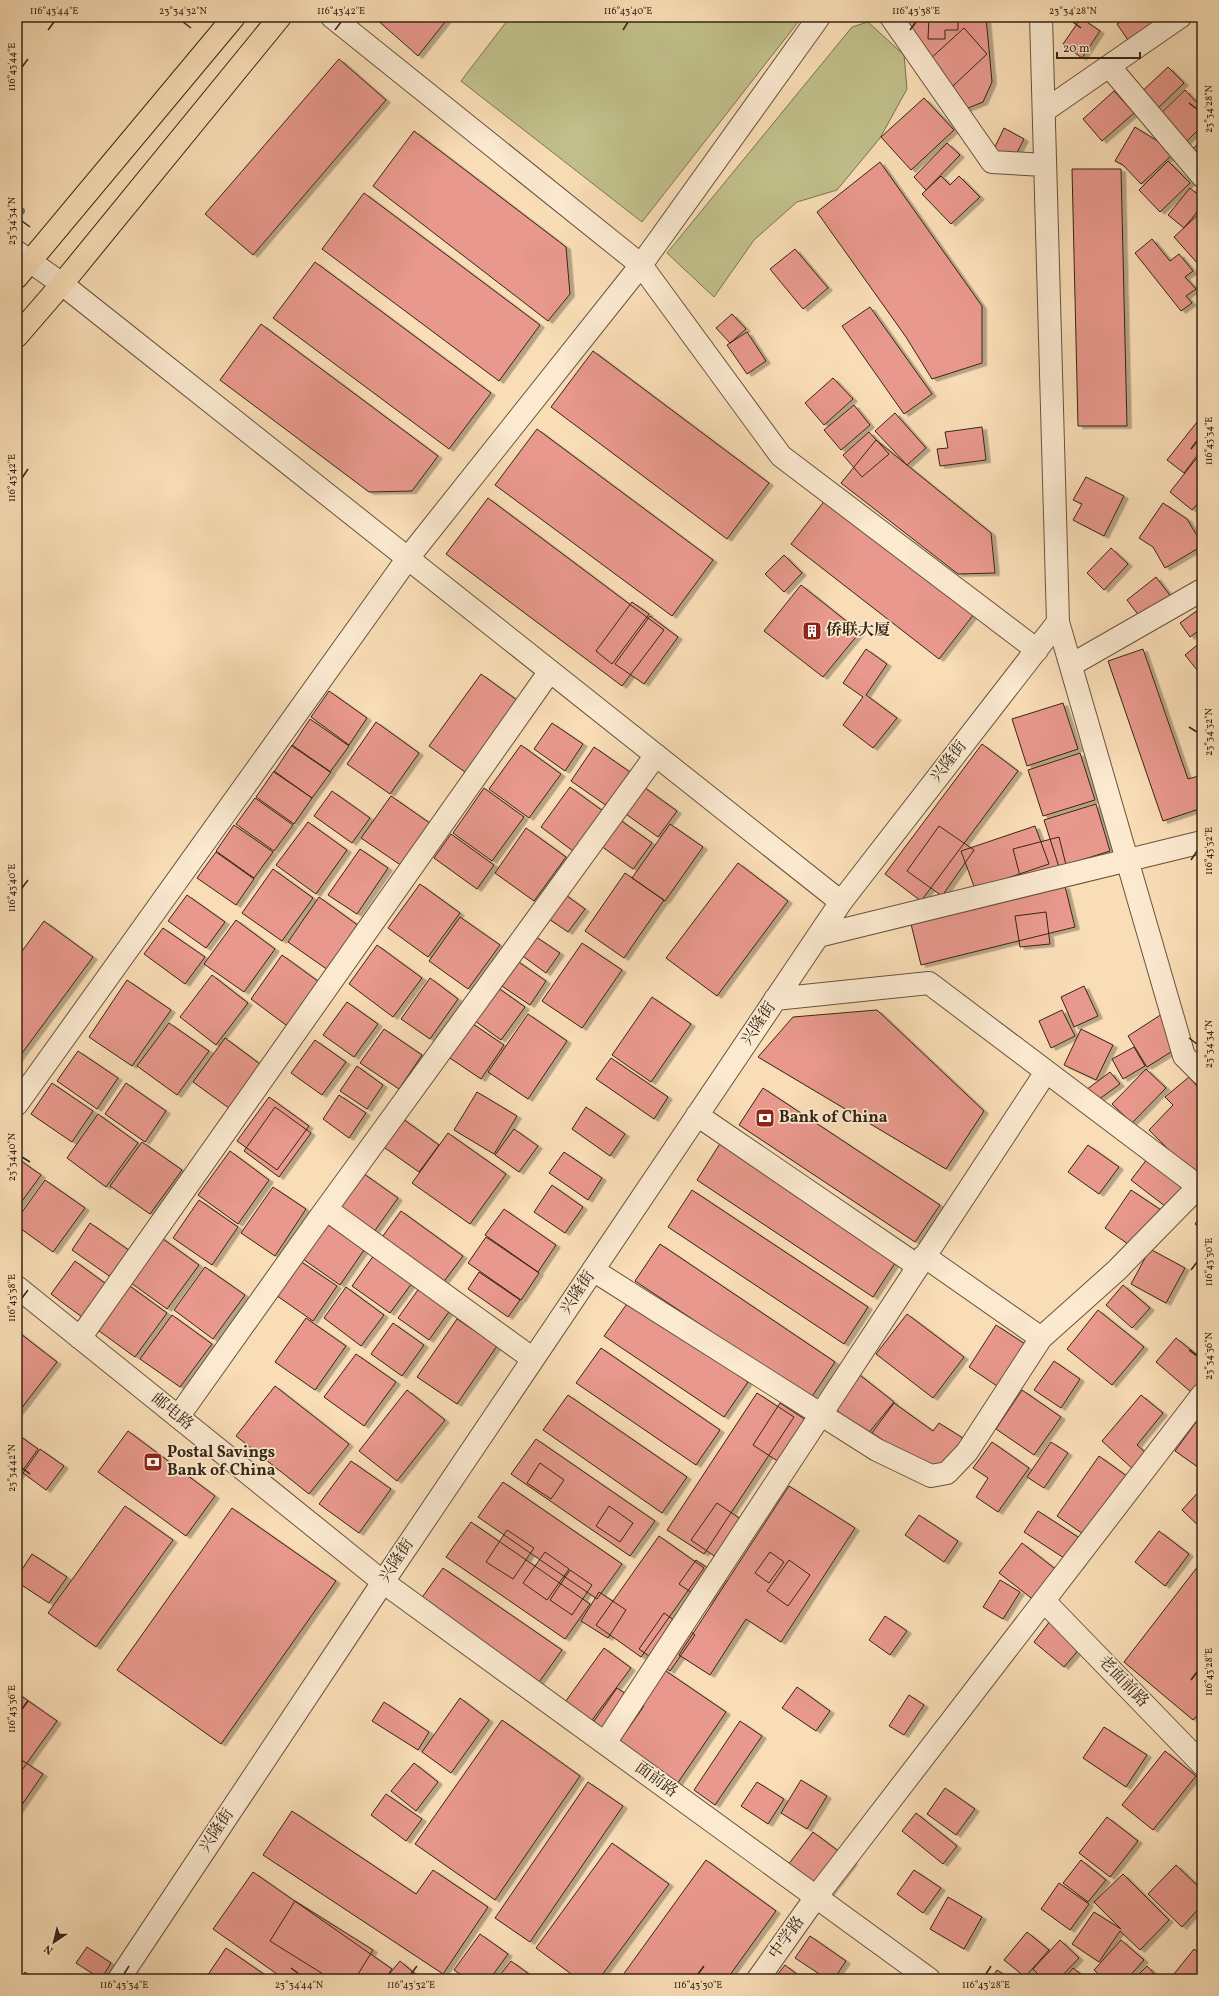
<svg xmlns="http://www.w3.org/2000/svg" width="1219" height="1996" viewBox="0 0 1219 1996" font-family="Vollkorn,'Noto Serif SC',serif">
<defs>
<filter id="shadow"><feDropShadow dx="4.5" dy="2.5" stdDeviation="0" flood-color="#0004"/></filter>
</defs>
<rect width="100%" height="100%" fill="#f9ddb6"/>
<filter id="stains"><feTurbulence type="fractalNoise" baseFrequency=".005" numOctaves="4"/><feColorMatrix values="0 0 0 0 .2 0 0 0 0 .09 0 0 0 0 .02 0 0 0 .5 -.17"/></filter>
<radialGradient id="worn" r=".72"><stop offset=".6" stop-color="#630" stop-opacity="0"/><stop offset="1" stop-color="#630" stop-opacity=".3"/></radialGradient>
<path fill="#c1c08b" stroke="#7c7350" d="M510,17H802L642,222L461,81Z
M868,22L904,55L907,89L880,138L837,190L797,202L754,240L714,297L667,253L852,27Z"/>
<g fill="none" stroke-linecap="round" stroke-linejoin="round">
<path stroke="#777e77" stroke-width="8" d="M17,209L21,211
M1201,393L1202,391"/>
</g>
<path fill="#e8988c" stroke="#362615" filter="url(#shadow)" d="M376,17H449L418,56L375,18Z
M893,17H986L992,82L983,102L961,111Z
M929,17H971V21H958V30H945V39H928Z
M1129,17H1154L1161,27L1132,46L1117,24Z
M1081,18L1100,31L1082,58L1063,44Z
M964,28L987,54L953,86L929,60Z
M339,59L386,100L253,255L205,214Z
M1168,67L1184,83L1153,113L1137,96Z
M1185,90L1202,108V126L1183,145L1156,118Z
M1114,91L1134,113L1102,141L1083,119Z
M924,98L954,130L911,170L881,137Z
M1135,127L1159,142L1172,155L1141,184L1123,165L1115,161Z
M1004,128L1024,139L1011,164L992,153Z
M414,131L566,247L570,294L548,321L373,186Z
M1202,140V176L1184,157Z
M947,143L960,155L926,190L914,177Z
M1168,161L1190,183L1160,212L1139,190Z
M880,162L982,306V363L932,379L906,337L817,212Z
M1072,169H1121L1127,426H1078Z
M941,176L950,185L959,176L980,197L951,224L922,194Z
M1190,188L1202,198V206L1184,228L1168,215Z
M364,193L540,325L499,381L322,249Z
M1202,211V263L1199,265L1174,237Z
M1152,239L1170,261L1179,254L1193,271L1185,277L1196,289L1186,296L1192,303L1181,311L1135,253Z
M795,249L828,288L803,309L770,269Z
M315,262L491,393L449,449L273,318Z
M870,307L932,394L904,414L842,326Z
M732,314L746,329L730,343L716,328Z
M261,324L438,456L412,491L369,492L220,380Z
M747,332L766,361L747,374L727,345Z
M593,351L769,483L727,539L551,407Z
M833,378L853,399L824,425L805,403Z
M854,405L870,425L841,450L824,430Z
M895,413L926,448L907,465L875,431Z
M1197,422L1202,426V449L1184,473L1167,460Z
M982,427L986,460L940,466L937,449L948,448L945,432Z
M537,429L713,560L672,616L495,485Z
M869,432L889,454L862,477L843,455Z
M876,440L991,533L995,573L958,574L841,483Z
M1196,459L1202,464V499L1192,510L1170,492Z
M1086,477L1124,496L1104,536L1073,520L1082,504L1073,500Z
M488,498L664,630L622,686L446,554Z
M826,499L974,614L939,659L791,544Z
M1163,503L1187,519L1202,544V546L1165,568L1153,547L1139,538Z
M1111,548L1128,564L1104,590L1087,573Z
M784,555L802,573L784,592L765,574Z
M1156,577L1172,598L1143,621L1127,600Z
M801,585L860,632L823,677L764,631Z
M632,602L649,614L612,664L596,651Z
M1202,607V628L1190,637L1180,623Z
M650,616L678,637L644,684L615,664Z
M1202,641V675H1201L1185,655Z
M866,649L887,664L866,695L897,718L873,748L843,725L863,697L843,683Z
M1143,649L1188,779L1202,775V808L1163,821L1108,661Z
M481,674L521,703L469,775L429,746Z
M329,691L367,718L349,745L311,717Z
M1063,703L1078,749L1027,766L1012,719Z
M310,719L349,746L330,772L292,746Z
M376,722L419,753L390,794L347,764Z
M552,723L583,744L565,771L534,749Z
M982,744L1018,771L921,901L885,874Z
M292,745L331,772L312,798L274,772Z
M521,745L561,774L529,818L489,789Z
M594,747L630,772L607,806L571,781Z
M1080,753L1095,800L1043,816L1028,770Z
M274,771L312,798L294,824L256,797Z
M641,785L677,811L658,837L623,812Z
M570,787L607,814L577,854L541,827Z
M484,788L524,817L492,861L453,833Z
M332,791L370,818L352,843L314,816Z
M391,796L434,826L405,868L361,838Z
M255,798L293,825L274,851L236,824Z
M1096,804L1110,851L1059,867L1044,820Z
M616,817L652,843L633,869L597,843Z
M308,822L347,850L316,894L276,865Z
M670,824L703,847L665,901L632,878Z
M234,825L273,852L254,878L216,851Z
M939,826L974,850L942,896L907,871Z
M1035,826L1049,864L975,889L961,851Z
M526,828L566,857L534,901L495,873Z
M451,834L494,865L477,889L434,858Z
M1059,837L1069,877L1020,876L1013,849Z
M360,849L388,868L357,914L328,895Z
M216,852L254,879L236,905L197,878Z
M738,863L788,901L717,996L666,958Z
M273,869L313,898L282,941L242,913Z
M625,873L664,900L624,958L585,931Z
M420,884L460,913L428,957L388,928Z
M1065,886L1075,927L921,965L911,924Z
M563,893L585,909L568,932L546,917Z
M187,895L225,922L206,948L168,921Z
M319,897L359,926L328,970L288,942Z
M1046,912L1050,944L1020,947L1015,916Z
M460,917L500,945L468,989L429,961Z
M236,920L275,949L244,992L204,964Z
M44,921L93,957L17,1060V958Z
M163,928L205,957L185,984L144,954Z
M533,935L560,953L546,973L520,954Z
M582,943L622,970L582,1028L542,1001Z
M377,945L422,978L393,1017L349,984Z
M282,955L322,984L290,1028L251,999Z
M513,958L546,981L530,1005L496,982Z
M212,975L248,1003L216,1045L180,1017Z
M430,978L458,999L430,1039L401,1019Z
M127,980L171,1010L132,1066L89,1037Z
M494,985L525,1007L501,1040L471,1018Z
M1084,986L1098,1016L1074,1027L1061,997Z
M652,997L691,1024L651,1082L612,1055Z
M347,1002L378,1024L354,1057L323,1035Z
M877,1010L984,1111L946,1169L758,1057L793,1017Z
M1062,1010L1075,1036L1051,1048L1039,1021Z
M528,1014L567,1041L528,1099L488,1072Z
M1162,1014L1182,1045L1147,1067L1128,1036Z
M467,1020L504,1045L481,1079L444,1054Z
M169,1023L209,1051L177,1095L137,1066Z
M384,1029L422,1055L399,1089L360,1063Z
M1081,1029L1113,1045L1096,1080L1064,1065Z
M225,1038L264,1067L233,1111L193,1082Z
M315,1040L346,1062L322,1095L291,1073Z
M1134,1047L1145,1066L1123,1079L1112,1059Z
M78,1051L118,1078L97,1109L57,1081Z
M611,1058L668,1097L654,1119L596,1079Z
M357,1066L383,1085L367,1109L340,1091Z
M1146,1069L1166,1088L1132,1123L1112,1104Z
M1110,1072L1120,1084L1095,1102L1086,1090Z
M1189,1077L1202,1092V1140L1197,1143L1202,1148V1179L1200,1181L1149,1130L1173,1105L1165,1097Z
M52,1083L93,1111L72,1142L31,1114Z
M126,1083L166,1111L145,1142L105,1114Z
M763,1088L940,1205L915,1242L739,1125Z
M477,1092L517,1116L494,1154L454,1130Z
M339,1095L366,1113L349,1138L323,1119Z
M269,1097L309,1126L277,1170L237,1141Z
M275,1107L311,1133L279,1177L244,1151Z
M586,1107L625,1134L610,1156L572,1129Z
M98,1114L138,1143L106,1187L67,1158Z
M399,1116L439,1145L419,1172L378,1143Z
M514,1129L538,1146L519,1172L495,1155Z
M448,1133L506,1174L470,1224L412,1183Z
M142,1142L182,1170L150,1214L110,1186Z
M721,1142L897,1260L873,1297L697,1180Z
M1088,1145L1119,1167L1099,1194L1068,1172Z
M230,1151L269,1180L238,1224L198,1195Z
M564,1152L602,1178L588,1200L549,1173Z
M1151,1154L1190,1185L1170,1210L1131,1180Z
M17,1158L41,1175L17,1208Z
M357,1169L398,1198L371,1236L330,1208Z
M45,1180L85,1208L53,1252L17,1226V1219Z
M552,1185L583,1207L565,1233L534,1212Z
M273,1187L306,1209L275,1256L241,1233Z
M692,1190L868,1307L844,1344L668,1227Z
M1131,1190L1164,1212L1138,1251L1105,1228Z
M199,1200L238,1227L212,1265L173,1238Z
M504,1209L556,1245L538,1272L485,1235Z
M401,1211L463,1256L442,1284L380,1240Z
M1202,1215V1230L1195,1224Z
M324,1222L364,1250L340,1285L300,1257Z
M90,1223L133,1253L115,1280L72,1250Z
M159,1236L199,1265L167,1309L127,1280Z
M486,1237L539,1273L521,1300L468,1263Z
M660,1244L835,1362L811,1398L635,1281Z
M1150,1249L1185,1268L1166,1303L1131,1284Z
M374,1255L412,1283L390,1313L352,1286Z
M297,1259L337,1286L313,1321L273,1293Z
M75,1261L114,1290L90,1323L51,1294Z
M205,1267L245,1295L213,1339L174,1310Z
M479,1272L520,1300L508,1317L468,1289Z
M127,1284L167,1313L135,1357L95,1328Z
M1123,1285L1150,1308L1132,1328L1106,1305Z
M346,1287L384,1315L361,1346L324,1318Z
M420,1287L451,1309L429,1340L398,1318Z
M629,1301L748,1382L724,1417L604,1336Z
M1098,1310L1144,1347L1112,1385L1067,1349Z
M907,1314L964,1357L933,1398L876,1354Z
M172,1315L212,1344L180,1387L140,1359Z
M306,1318L346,1346L315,1390L275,1362Z
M457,1319L497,1346L457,1404L417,1377Z
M393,1323L424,1345L402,1376L371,1354Z
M996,1325L1025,1344L997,1386L969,1367Z
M17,1331L57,1362L17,1414Z
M1176,1338L1202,1359V1380L1191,1392L1156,1362Z
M601,1348L720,1430L696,1465L576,1383Z
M356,1354L396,1382L364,1426L324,1397Z
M1054,1361L1080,1379L1061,1408L1034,1390Z
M856,1372L894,1402L867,1435L830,1405Z
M275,1386L349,1444L309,1494L236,1436Z
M407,1390L445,1420L397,1481L359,1451Z
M1022,1390L1061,1417L1034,1455L996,1429Z
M757,1393L794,1417L704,1554L667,1530Z
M568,1395L687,1477L662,1513L543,1430Z
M1141,1395L1163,1413L1137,1445L1157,1463L1144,1479L1102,1441Z
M780,1403L812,1424L785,1466L753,1445Z
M894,1403L933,1431L939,1423L966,1440L941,1479L872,1433Z
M1202,1414V1470L1175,1451Z
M128,1431L215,1496L186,1536L98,1472Z
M17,1434L38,1449L17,1478Z
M536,1439L655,1521L630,1556L511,1474Z
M992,1442L1029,1468L998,1512L976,1497L988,1478L973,1468Z
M1051,1442L1068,1453L1044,1488L1027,1477Z
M40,1449L64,1466L46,1490L23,1473Z
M1099,1456L1128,1477L1086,1536L1057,1516Z
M351,1461L391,1489L359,1533L319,1504Z
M540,1463L564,1480L551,1499L527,1483Z
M503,1482L622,1564L597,1599L478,1517Z
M789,1486L855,1528L781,1642L746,1619L710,1675L679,1655Z
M1202,1488V1529L1182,1510Z
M717,1503L748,1524L723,1562L691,1540Z
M125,1506L173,1540L96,1647L48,1613Z
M609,1506L633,1523L620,1542L596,1526Z
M232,1508L336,1581L221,1744L117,1670Z
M1038,1511L1092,1546L1078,1567L1024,1532Z
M919,1515L958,1541L944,1562L905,1535Z
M471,1522L590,1604L565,1639L446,1557Z
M507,1530L534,1548L513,1579L486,1562Z
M1159,1531L1189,1554L1165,1586L1135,1562Z
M659,1536L704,1568L641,1657L596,1625Z
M1022,1543L1068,1579L1044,1608L999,1573Z
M545,1552L569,1569L547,1600L523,1583Z
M770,1552L784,1562L769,1583L755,1573Z
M32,1554L67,1577L49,1603L17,1582V1577Z
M696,1560L725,1580L708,1604L679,1584Z
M789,1560L810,1575L788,1606L767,1591Z
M1202,1561V1710L1193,1720L1124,1662Z
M443,1568L562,1650L537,1685L418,1603Z
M570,1570L592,1585L572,1615L550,1600Z
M1000,1580L1020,1592L1003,1619L983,1607Z
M599,1592L626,1610L608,1638L581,1621Z
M664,1613L695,1635L670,1671L639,1649Z
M885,1616L907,1631L890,1655L869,1640Z
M1050,1621L1081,1647L1064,1667L1034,1642Z
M604,1648L631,1668L589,1724L563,1705Z
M663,1669L726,1712L677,1784L615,1741Z
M797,1687L830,1711L816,1731L782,1708Z
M617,1688L644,1706L619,1742L592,1724Z
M17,1693L57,1721L17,1777Z
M909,1695L924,1705L904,1735L889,1726Z
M460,1698L489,1720L451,1773L422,1752Z
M384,1702L429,1732L418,1750L372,1721Z
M502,1720L580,1776L495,1900L415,1844Z
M740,1721L762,1736L715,1805L694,1790Z
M1104,1727L1147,1755L1126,1787L1083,1758Z
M1165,1751L1196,1776L1153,1830L1122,1805Z
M17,1757L43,1774L17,1812Z
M414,1763L438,1782L416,1811L391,1791Z
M801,1780L827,1796L807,1829L781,1813Z
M588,1782L623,1806L530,1942L495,1918Z
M757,1782L784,1799L768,1824L741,1806Z
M945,1788L975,1809L956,1835L927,1814Z
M386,1794L422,1819L406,1841L371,1815Z
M292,1811L416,1894L433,1870L488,1907L443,1974L263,1855Z
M916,1813L957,1846L943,1864L902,1831Z
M1107,1817L1138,1841L1110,1877L1079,1853Z
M813,1832L853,1862L828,1895L788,1865Z
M612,1843L669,1884L599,1979H578L536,1948Z
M706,1860L776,1911L727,1979H620Z
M1081,1860L1106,1880L1088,1902L1063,1883Z
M1176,1865L1202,1890V1905L1182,1927L1148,1894Z
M914,1870L941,1888L923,1913L897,1894Z
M253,1872L392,1969L385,1979H284L213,1929Z
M1123,1874L1169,1920L1140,1950L1120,1931L1099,1962L1072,1944L1094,1912L1121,1929L1094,1902Z
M1059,1883L1089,1904L1070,1930L1041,1909Z
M948,1897L982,1917L964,1949L930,1929Z
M295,1901L373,1950L355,1979H331L270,1941Z
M1027,1932L1049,1950L1025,1977L1004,1960Z
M480,1934L508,1954L490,1979H467L454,1970Z
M810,1936L846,1961L834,1979H827L795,1958Z
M1060,1940L1079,1958L1059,1979H1043L1033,1969Z
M1121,1940L1144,1960L1127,1979H1104L1094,1970Z
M87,1947L111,1963L101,1979L76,1963Z
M226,1948L271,1979H205Z
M1194,1949L1202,1956V1979H1170Z
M400,1961L421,1979H385Z
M511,1961L536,1979H497Z
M785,1965L803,1979H774Z
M1147,1966L1159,1979H1134Z
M1073,1968L1087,1979H1064Z
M997,1970L1011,1979H991Z
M25,1972L35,1979H20Z"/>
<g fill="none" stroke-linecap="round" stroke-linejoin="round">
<defs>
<path id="minor" d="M332,17L641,265L781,456L1037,650
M891,17L992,162L1044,165
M1041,17L1058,622L1184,1056L1202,1074
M1109,66L1202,176
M1044,111L1180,17
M17,252L62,284L841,902
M1071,665L1202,590
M818,936L1202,842
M775,999L929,983L1202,1189
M17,1104L408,558L641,265L819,17
M697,1115L918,1266
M326,1209L656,755
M924,1256L1041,1338
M593,1270L877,1450L931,1476L947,1473L967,1452L1041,1338L1117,1270L1202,1183
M17,1287L383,1582L929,1979
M80,1338L550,671
M178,1417L326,1209L533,1359
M1044,1601L1202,1764
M605,1743L1046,1072
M119,1979L383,1582L841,902L1058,622
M758,1979L816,1897L1202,1395"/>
<path id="major" d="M17,277L234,17
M17,336L62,284L280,17"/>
</defs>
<use href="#minor" stroke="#67543d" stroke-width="24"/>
<use href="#major" stroke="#362615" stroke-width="24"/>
<use href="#minor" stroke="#fbe9d0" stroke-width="22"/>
<use href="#major" stroke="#f9ddb6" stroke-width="22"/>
</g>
<path fill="none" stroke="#362615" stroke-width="1.5" d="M183,22L191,28M1073,22L1081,28M48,30L54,22M335,30L341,22M623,30L628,22M910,30L916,22M22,67L28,59M1189,103L1197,109M22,221L30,227M1191,449L1197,441M22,478L28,469M1189,727L1197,732M1191,860L1197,851M22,888L28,880M1189,1038L1197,1044M22,1157L30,1162M1191,1270L1197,1262M22,1298L28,1290M1189,1350L1197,1356M22,1468L30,1474M1191,1680L1197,1672M22,1709L28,1701M291,1968L299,1974M124,1974L129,1966M411,1974L417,1966M698,1974L704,1966M986,1974L991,1966"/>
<defs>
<symbol id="building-square" viewBox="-11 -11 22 22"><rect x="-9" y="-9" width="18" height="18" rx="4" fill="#8f2418" stroke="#fbe9d0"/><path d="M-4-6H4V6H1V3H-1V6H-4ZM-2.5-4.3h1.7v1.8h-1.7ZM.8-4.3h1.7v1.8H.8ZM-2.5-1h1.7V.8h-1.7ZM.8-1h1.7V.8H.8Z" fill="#fff"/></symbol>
<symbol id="bank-square" viewBox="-11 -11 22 22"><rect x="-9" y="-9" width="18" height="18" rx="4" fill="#8f2418" stroke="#fbe9d0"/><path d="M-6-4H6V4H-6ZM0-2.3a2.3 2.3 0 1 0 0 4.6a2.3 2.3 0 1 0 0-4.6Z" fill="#fff"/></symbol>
</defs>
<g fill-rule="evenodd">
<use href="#building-square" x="801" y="620" width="22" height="22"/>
<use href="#bank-square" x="754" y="1107" width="22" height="22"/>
<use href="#bank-square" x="142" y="1451" width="22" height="22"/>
</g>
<g text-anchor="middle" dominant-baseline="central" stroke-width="3.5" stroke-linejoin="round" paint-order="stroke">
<g font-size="16" font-weight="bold" fill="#362615" stroke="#fbe9d0" text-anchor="start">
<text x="826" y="631">侨联大厦</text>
<text x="779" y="1118">Bank of China</text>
<text x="167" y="1453">Postal Savings<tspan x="167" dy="18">Bank of China</tspan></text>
</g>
<g font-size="16" fill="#362615" stroke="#fbe9d0">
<text transform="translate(949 762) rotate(-52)">兴隆街</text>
<text transform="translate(759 1024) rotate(-56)">兴隆街</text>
<text transform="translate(578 1293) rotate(-56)">兴隆街</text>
<text transform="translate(172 1412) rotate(39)">邮电路</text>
<text transform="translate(397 1561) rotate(-56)">兴隆街</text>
<text transform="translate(1123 1682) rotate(46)">老面前路</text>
<text transform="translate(656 1780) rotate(36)">面前路</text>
<text transform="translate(217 1831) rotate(-56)">兴隆街</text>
<text transform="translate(787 1938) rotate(-54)">中学路</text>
</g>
</g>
<rect width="1219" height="1996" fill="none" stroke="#f9ddb6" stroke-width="44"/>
<g transform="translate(54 1942) rotate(215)" stroke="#fbe9d0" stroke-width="3" paint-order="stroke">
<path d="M0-3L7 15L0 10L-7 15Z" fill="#362615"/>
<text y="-6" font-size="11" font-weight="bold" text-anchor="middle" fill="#362615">N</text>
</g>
<path d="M1057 52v6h83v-6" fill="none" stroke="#362615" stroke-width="2"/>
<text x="1063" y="52" font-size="12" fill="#362615" stroke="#fbe9d0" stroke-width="3" paint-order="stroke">20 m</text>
<rect x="22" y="22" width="1175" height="1952" fill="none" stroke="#362615" stroke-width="1.5"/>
<g font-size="10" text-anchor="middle" fill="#362615">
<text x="54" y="14">116°43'44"E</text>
<text x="183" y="14">23°34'32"N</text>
<text x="341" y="14">116°43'42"E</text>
<text x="628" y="14">116°43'40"E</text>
<text x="916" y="14">116°43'38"E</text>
<text x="1073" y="14">23°34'28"N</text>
<text transform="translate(11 67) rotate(-90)" y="4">116°43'44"E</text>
<text transform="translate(1208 109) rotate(-90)" y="4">23°34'28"N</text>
<text transform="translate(11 221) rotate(-90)" y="4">23°34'34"N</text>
<text transform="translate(1208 441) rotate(-90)" y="4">116°43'34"E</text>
<text transform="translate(11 478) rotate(-90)" y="4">116°43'42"E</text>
<text transform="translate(1208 732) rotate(-90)" y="4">23°34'32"N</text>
<text transform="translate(1208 851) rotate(-90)" y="4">116°43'32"E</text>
<text transform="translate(11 888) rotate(-90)" y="4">116°43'40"E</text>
<text transform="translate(1208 1044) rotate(-90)" y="4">23°34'34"N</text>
<text transform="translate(11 1157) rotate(-90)" y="4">23°34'40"N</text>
<text transform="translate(1208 1262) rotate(-90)" y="4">116°43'30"E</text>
<text transform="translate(11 1298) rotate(-90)" y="4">116°43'38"E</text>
<text transform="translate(1208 1356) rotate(-90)" y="4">23°34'36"N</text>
<text transform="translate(11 1468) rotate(-90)" y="4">23°34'42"N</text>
<text transform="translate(1208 1672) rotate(-90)" y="4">116°43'28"E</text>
<text transform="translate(11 1709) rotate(-90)" y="4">116°43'36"E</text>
<text x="124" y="1988">116°43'34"E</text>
<text x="299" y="1988">23°34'44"N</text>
<text x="411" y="1988">116°43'32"E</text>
<text x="698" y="1988">116°43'30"E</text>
<text x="986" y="1988">116°43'28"E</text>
</g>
<rect width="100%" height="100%" filter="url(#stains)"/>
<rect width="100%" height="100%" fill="url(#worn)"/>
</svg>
